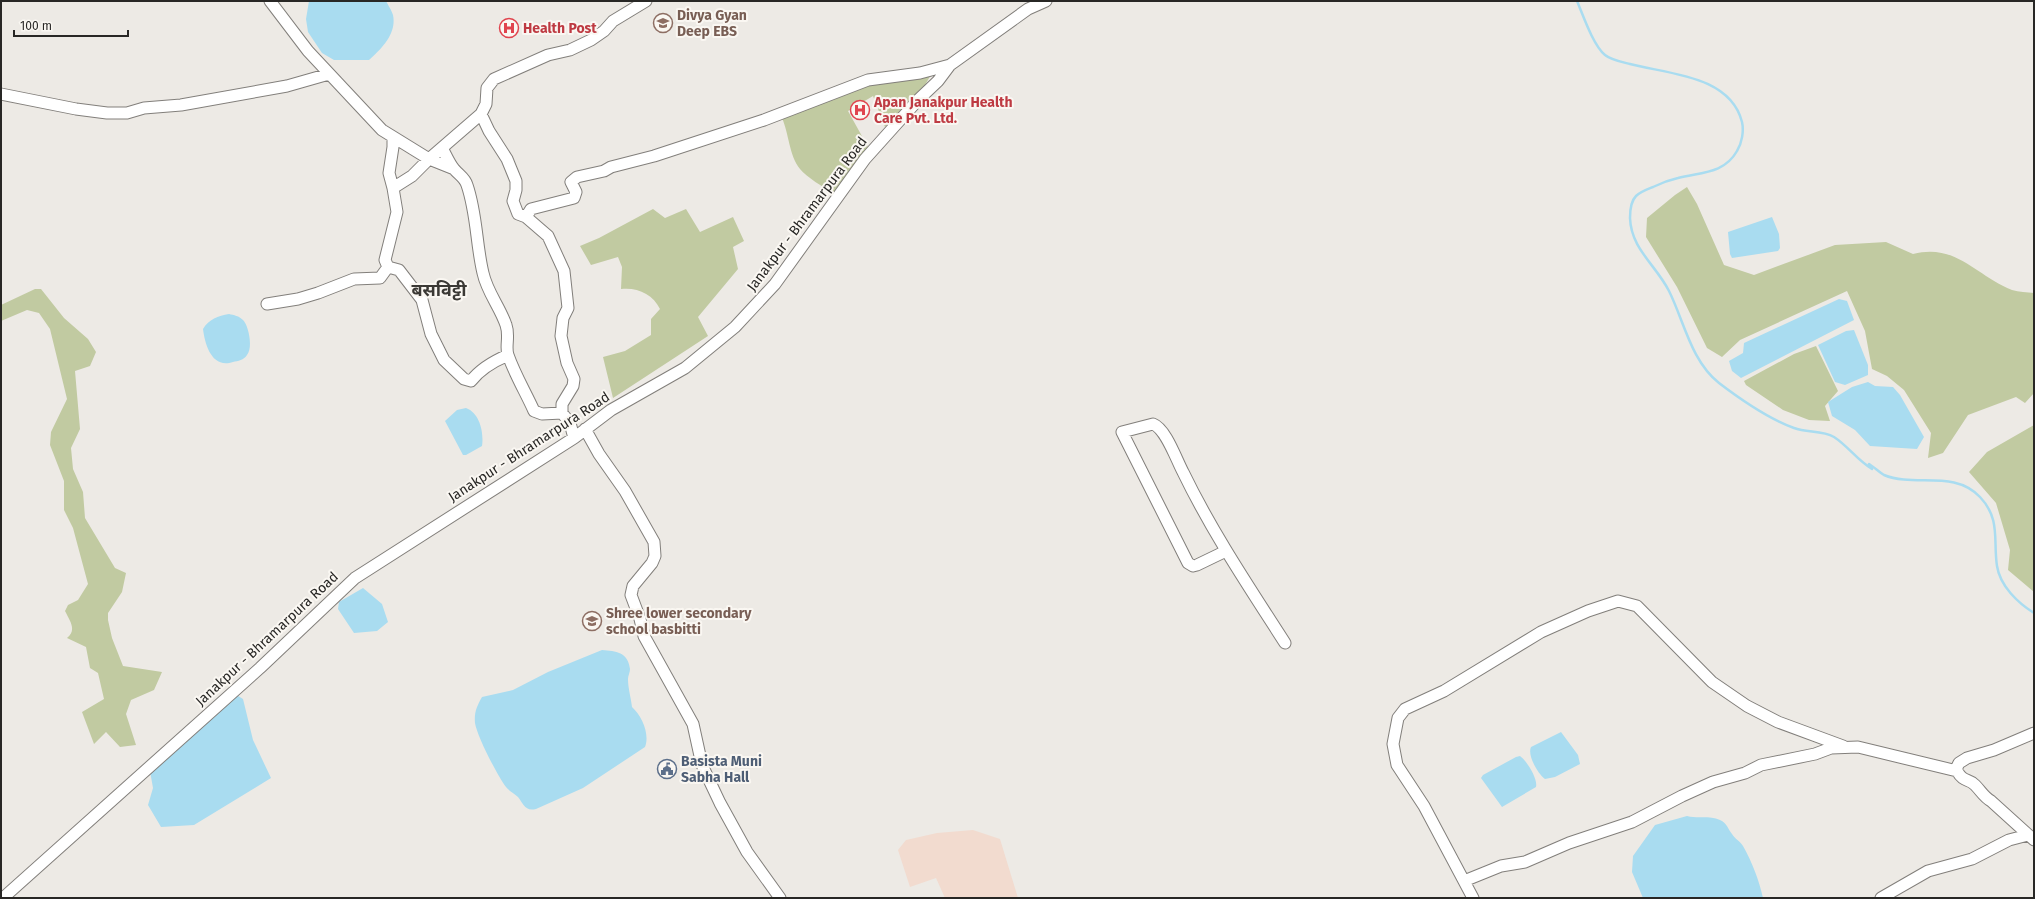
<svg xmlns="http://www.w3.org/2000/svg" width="2035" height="899" viewBox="0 0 2035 899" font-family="'Fira Sans','Noto Sans Devanagari',sans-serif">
<rect width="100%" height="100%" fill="#edeae5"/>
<path fill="#f2dbcf" d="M973,830L1000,839L1018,898H945L936,878L910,887L898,850L906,840L937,833Z"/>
<path fill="#c1caa1" d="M932,73L925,85L885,127L873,96L848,111L868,147L833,194C824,187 806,177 800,169C789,155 789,134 782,118L867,83Z
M1687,187L1697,204L1724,265L1754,275L1835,245L1886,242L1913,254C1957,243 1976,276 2012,290C2019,292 2027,292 2034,293V393L2025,403L2016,397L1968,415L1943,453L1928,458L1931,433L1904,390L1887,376L1872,369L1865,331L1847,291L1740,340L1722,357L1707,348L1677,287L1646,237L1647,218L1675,195Z
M653,209L665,218L686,209L700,232L733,217L744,241L733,247L738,269L698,317L708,336L613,398L603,357L625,351L651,335V319L660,309C653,294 637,287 621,289L622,267L618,257L591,265L580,246L599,238Z
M35,289H41L64,318L88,339L96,352L90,366L75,371L80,429L71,448L73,469L83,492L85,518L115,568L126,573L122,592L108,613V620L112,638L123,666L162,672L154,690L131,700L126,714L136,745L120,747L106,732L94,744L82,712L104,699L98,673L90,668L86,647L67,638C77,630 70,621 65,611L68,605L78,600L88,584L73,528L64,510V481L50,445L51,432L67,399L50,329L39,313L27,310L1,321V305Z
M1816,346L1838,391L1825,406L1830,421L1809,420L1783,410L1746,385L1744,381L1794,354Z
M2034,425V592L2008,570L2010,550L1996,503L1969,472L1987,452Z"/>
<path fill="#a9dcf0" d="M309,1H386C388,5 392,11 393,15C397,34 381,49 369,60H334L322,53L308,32L306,19Z
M1772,217L1779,234L1780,248L1778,251L1732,258L1730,254L1728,232Z
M1839,299L1847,301L1854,320L1741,378L1732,371L1729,361L1743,353L1744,343Z
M229,314C234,315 239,316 243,320C249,326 253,348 247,355C244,360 238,361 233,362C212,369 205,345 203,329C209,319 218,316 229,314Z
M1854,330L1868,365V375L1845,385L1835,382L1818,345L1846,331Z
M1868,382L1875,386L1893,387L1900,395L1924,437L1917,449L1870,446L1855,430L1832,416L1828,402L1852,387Z
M466,408C480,413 484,433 482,446L466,455H463L445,421L457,410Z
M363,588L382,604L388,622L377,631L354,633L338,609L339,602Z
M602,650C616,651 628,652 630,669C630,672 628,676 628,679C628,688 631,698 632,707C642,716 650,734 645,747L583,788L536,809C525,812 523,803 518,797C514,793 509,791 506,787C497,775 477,736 475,723C474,712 477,706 482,697L513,690L548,672Z
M235,694L243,699L253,740L271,778L194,825L161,827L148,805L153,788L150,771Z
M1561,732L1578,755L1580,764L1555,777L1545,779C1538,774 1527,755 1531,747Z
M1520,756C1527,761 1538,779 1536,787L1502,807L1481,778L1483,775L1516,757Z
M1687,816C1698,819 1709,815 1720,820C1727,823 1728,829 1732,834C1735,839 1740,841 1743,846C1752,862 1759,880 1763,898H1643L1632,872L1633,856L1655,825Z"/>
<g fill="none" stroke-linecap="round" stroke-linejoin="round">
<path stroke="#a9dcf0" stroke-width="2.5" d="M1577,1C1583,15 1593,45 1605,55C1611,60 1622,62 1630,64C1667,74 1730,75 1742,122C1744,131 1742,143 1737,151C1724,174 1701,172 1678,178C1669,180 1661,183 1653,187C1648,189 1640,192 1636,196C1631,201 1630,211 1630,218C1631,249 1656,265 1669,291C1684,321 1691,361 1719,383C1740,399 1769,419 1794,428C1807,433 1822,430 1834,437C1848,446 1857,460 1872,469L1869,464C1874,467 1879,472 1884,475C1915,488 1954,469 1980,497C2001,519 1993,541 1997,566C2000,586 2018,603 2034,613"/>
<defs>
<path id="minor" d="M270,1L308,51L382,130L429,159L454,169
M1,94L76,109L107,113H127L144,108L181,105L287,86L329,74
M481,114L489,131L507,159L516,181V190L513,201L518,214L526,217L548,236L564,271L568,308L563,318L561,336L567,363L574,379L573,386L562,404V413
M393,137V147L389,173L393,188
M442,148C446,155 449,163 454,169C459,175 465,178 467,185C477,214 476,244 483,273C487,292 500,307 506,325C510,336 505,346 508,355C515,375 526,393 534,411L542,414L562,413L570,423L574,438
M526,217L531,209L574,198L576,192L571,182L577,177L604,171L611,167L654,156L764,120L868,80L920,73L950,65
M267,304L298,299L318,293L354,279L380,278L388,267
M508,355C494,361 480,369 471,381L464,379L444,360L431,334L422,300L399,270L388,267L385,260L397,212L393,188L412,176L429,159L481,114L486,104L487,88L494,79L548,55L570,50L591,40L604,31L613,21L646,1
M585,429L599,454L625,491L654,542L655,556L652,563L633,586L631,595L640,619L644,636L693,724L702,765L720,803L747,852L780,898
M1226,551L1197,565L1193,566L1188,563L1122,432L1153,424C1166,429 1176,459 1183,472C1212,532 1249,587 1285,643
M1957,771V767L1959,763L1967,758L1994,750L2034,733
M1464,881L1501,866L1525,862L1569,843L1632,822L1682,796L1713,782L1745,773L1761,765L1815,754L1831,748L1858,747L1957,771C1964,783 1968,778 1975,785C1981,791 1984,797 1991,801L2034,840
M3,898L260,668L355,578L574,438L611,410L685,368L735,327L775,284L865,159L918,100L938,81L950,65L1028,9L1046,1
M1473,898L1424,806L1397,765L1393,744L1398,718L1405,709L1444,691L1541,632L1588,611L1618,601L1637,606L1712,682L1747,706L1778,722L1843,746
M1881,898L1928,871L1972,859L2009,840L2028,835"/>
</defs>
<use href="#minor" stroke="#827f7b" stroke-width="13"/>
<use href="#minor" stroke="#fff" stroke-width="11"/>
</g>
<defs>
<symbol id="school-ring" viewBox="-11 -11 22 22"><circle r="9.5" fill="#faf7f2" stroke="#8d6e63" stroke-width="1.5"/><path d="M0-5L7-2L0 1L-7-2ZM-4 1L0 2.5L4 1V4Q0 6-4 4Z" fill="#8d6e63"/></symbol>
<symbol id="hospital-ring" viewBox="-11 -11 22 22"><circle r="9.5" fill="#faf7f2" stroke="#e0444e" stroke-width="1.5"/><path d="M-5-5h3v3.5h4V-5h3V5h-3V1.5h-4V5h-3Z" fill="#e0444e"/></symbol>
<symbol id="civic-ring" viewBox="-11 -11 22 22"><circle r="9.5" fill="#faf7f2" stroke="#5c6f8a" stroke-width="1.5"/><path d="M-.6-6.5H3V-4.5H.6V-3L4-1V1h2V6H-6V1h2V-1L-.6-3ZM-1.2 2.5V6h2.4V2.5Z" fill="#5c6f8a"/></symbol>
</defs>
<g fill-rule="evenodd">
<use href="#school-ring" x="652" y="12" width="22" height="22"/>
<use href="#hospital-ring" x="498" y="17" width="22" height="22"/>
<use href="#hospital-ring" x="849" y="99" width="22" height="22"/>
<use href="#school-ring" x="581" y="610" width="22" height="22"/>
<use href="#civic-ring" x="656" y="758" width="22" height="22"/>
</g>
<g text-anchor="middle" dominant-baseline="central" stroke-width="4" stroke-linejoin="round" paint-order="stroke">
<g font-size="14" font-weight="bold" fill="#785e54" stroke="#faf7f2" text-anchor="start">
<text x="677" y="15">Divya Gyan<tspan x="677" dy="16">Deep EBS</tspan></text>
<text x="606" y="613">Shree lower secondary<tspan x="606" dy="16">school basbitti</tspan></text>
</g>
<g font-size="14" font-weight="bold" fill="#be3a42" stroke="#faf7f2" text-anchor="start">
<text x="523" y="28">Health Post</text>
<text x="874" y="102">Apan Janakpur Health<tspan x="874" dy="16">Care Pvt. Ltd.</tspan></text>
</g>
<g font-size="14" fill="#282725" stroke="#faf7f2">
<text transform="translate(807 214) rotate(-53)">Janakpur - Bhramarpura Road</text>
<text transform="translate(529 447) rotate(-33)">Janakpur - Bhramarpura Road</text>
<text transform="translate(267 639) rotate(-43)">Janakpur - Bhramarpura Road</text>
</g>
<g font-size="14" font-weight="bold" fill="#4e5e75" stroke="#faf7f2" text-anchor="start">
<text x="681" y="761">Basista Muni<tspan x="681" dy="16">Sabha Hall</tspan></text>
</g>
<g font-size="18" font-weight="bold" fill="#3b3935" stroke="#faf7f2">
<text x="439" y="290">बसविट्टी</text>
</g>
</g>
<rect width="2035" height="899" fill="none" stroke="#282725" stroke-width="4"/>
<path d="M14 30v6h114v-6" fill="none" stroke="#282725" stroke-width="2"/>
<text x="20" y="30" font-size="12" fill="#282725" stroke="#faf7f2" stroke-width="3" paint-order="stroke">100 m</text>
</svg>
